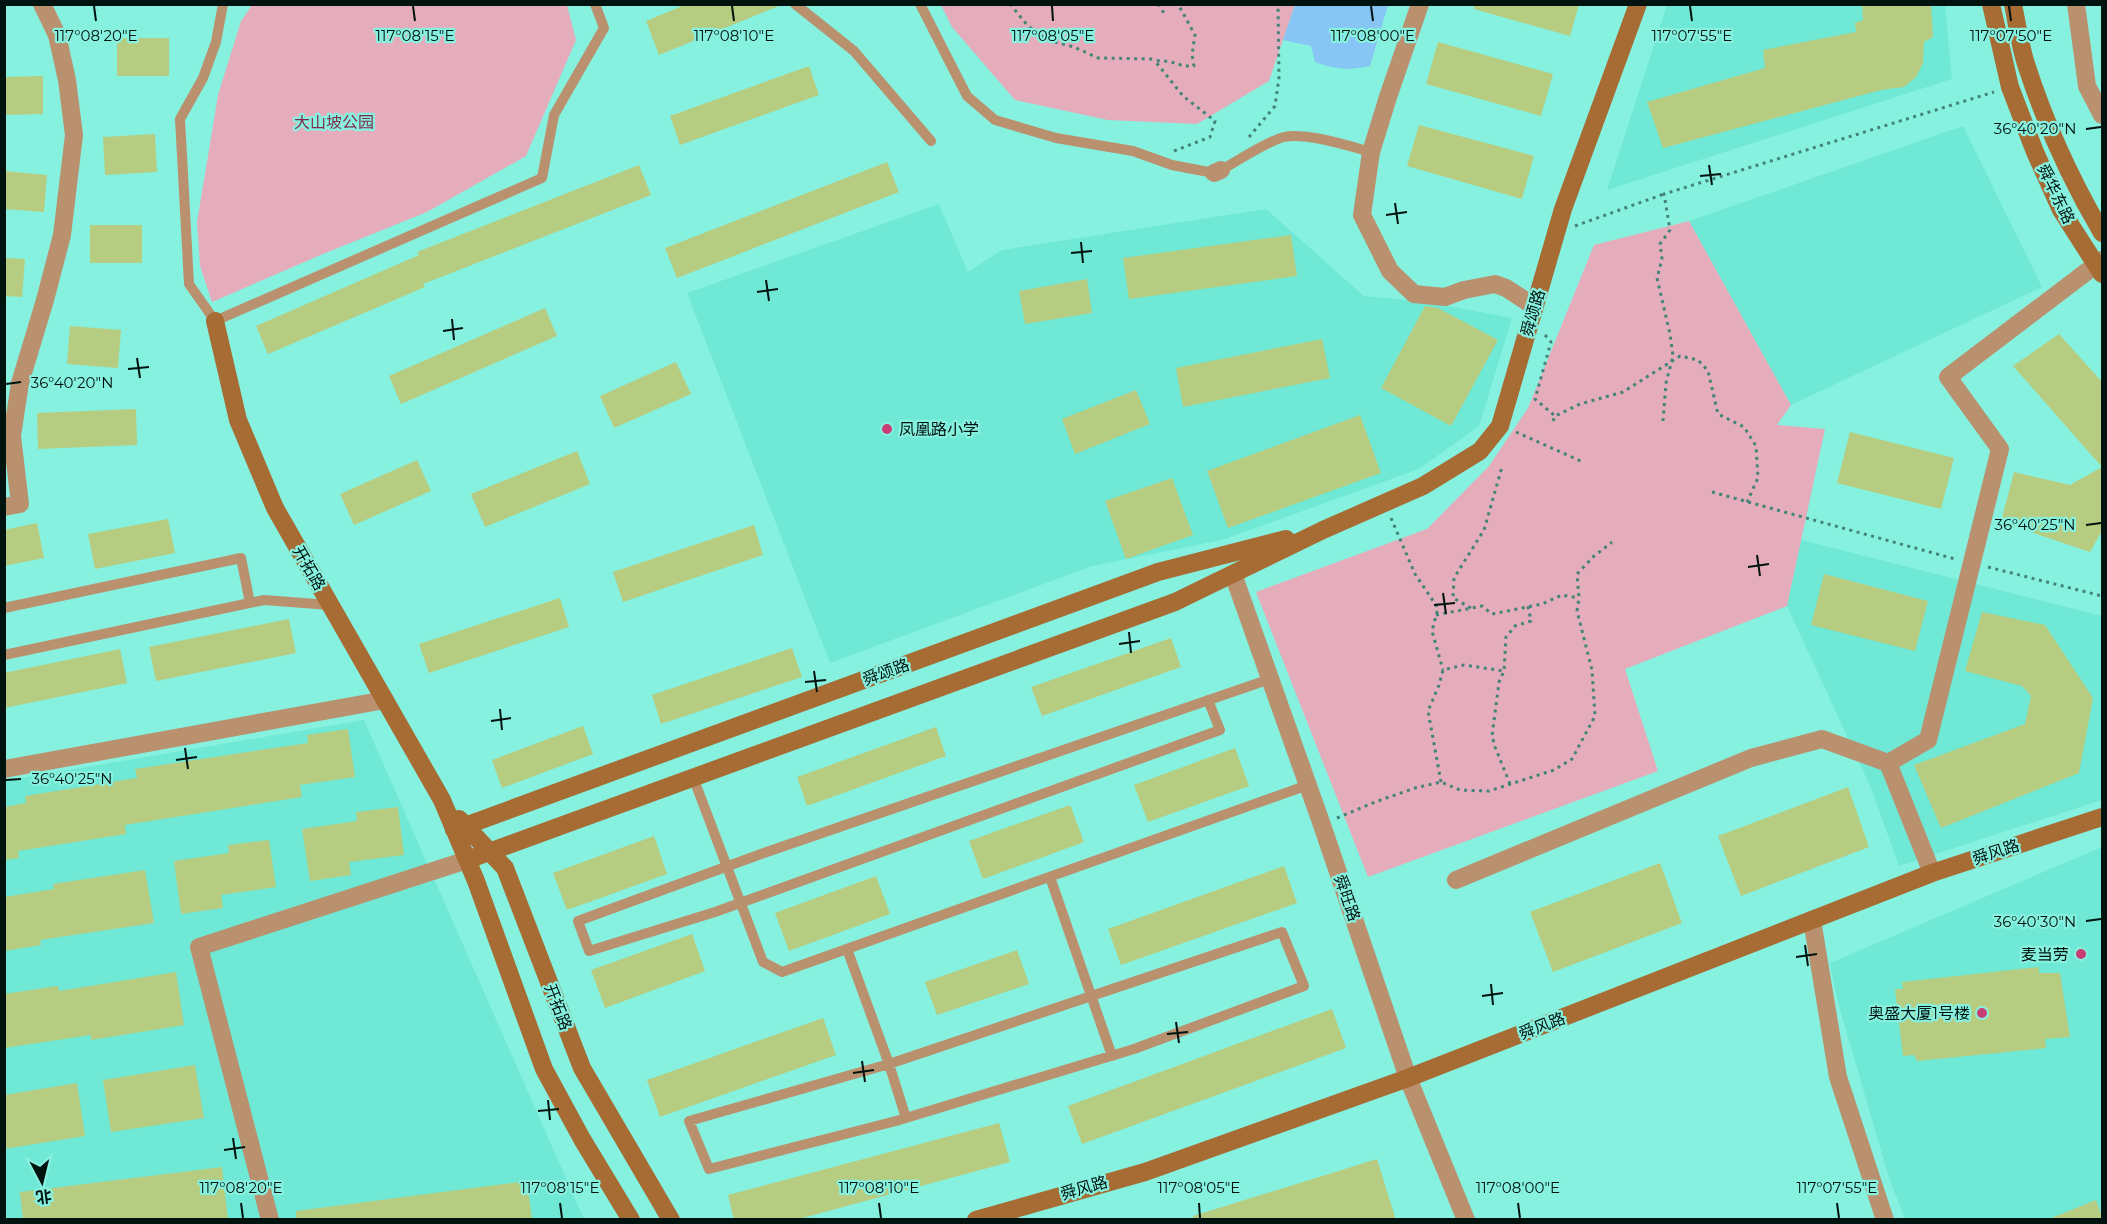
<svg xmlns="http://www.w3.org/2000/svg" width="2107" height="1224" viewBox="0 0 2107 1224" font-family="Montserrat,'Noto Sans SC',sans-serif">
<rect width="100%" height="100%" fill="#87f1df"/>
<path fill="#6fe8d5" d="M1667,5H1945L1952,79L1607,190Z
M1963,126L2042,287L1791,405L1689,221Z
M939,204L968,272L1002,250L1266,209L1364,296L1427,302L1512,318L1479,426L1419,469L1222,540L1092,566L830,663L687,293Z
M1801,540L2102,616V800L1899,866L1871,788L1787,606Z
M364,720L584,1219H7L4,1211V781Z
M2102,847V1219H1905L1889,1178L1837,999L1830,963Z"/>
<path fill="#e5adbc" d="M252,5H567L576,40L526,156L427,212L323,254L212,302L200,266L197,222L218,95L241,21Z
M941,5H1295L1269,81L1197,124L1108,120L1015,100L952,27Z
M1689,221L1791,405L1777,425L1825,429L1787,606L1625,669L1658,771L1368,877L1256,592L1427,529L1489,466L1528,408L1594,245Z"/>
<path fill="#86c5f4" d="M1295,5H1388L1370,66C1349,71 1334,69 1315,62L1311,46L1283,40Z"/>
<path fill="#b6cc80" d="M687,4H781V5L659,55L646,21Z
M1474,4H1579L1570,36L1474,9Z
M1862,4H1931L1933,37L1924,42L1923,63L1916,77L1904,87L1881,90L1663,148L1647,102L1765,68L1763,50L1856,32L1855,23L1863,20Z
M117,38H169V76H117Z
M1438,42L1553,74L1541,116L1426,84Z
M809,66L819,95L680,145L670,116Z
M43,76V114L4,115V77Z
M1419,125L1534,156L1522,199L1407,166Z
M155,134L157,172L105,175L103,137Z
M887,162L899,192L677,278L665,248Z
M639,165L651,195L423,284L425,287L268,354L256,326L419,255L417,252Z
M4,171L47,175L44,212L4,209Z
M90,225H142V263H90Z
M1291,235L1297,276L1129,299L1123,258Z
M4,258L25,259L22,297L4,296Z
M1087,279L1092,313L1025,324L1019,291Z
M1425,306L1438,308L1498,340L1451,426L1381,388Z
M545,308L557,336L401,404L389,376Z
M70,326L121,330L118,368L67,364Z
M2059,334L2103,383V529L2090,552L2001,522L2014,472L2070,485L2102,467L2013,366Z
M1322,339L1330,378L1183,407L1176,368Z
M676,362L691,394L614,428L600,396Z
M1136,390L1150,424L1075,454L1062,419Z
M136,409L137,445L38,449L37,413Z
M1360,415L1381,473L1228,528L1207,471Z
M1850,432L1954,458L1941,509L1837,483Z
M577,451L590,484L485,527L471,494Z
M417,460L431,491L354,525L340,494Z
M1172,478L1193,535L1126,559L1105,501Z
M168,519L175,553L95,569L88,534Z
M37,523L44,558L4,566V530Z
M754,525L763,555L623,602L613,572Z
M1824,574L1928,601L1915,651L1811,625Z
M560,598L569,627L429,673L419,644Z
M1982,612L2045,625L2093,698L2079,773L1941,828L1914,765L2025,724L2031,696L2022,686L1965,671Z
M289,619L296,653L156,681L149,647Z
M1171,638L1181,667L1042,716L1031,687Z
M792,648L802,677L661,724L652,695Z
M120,649L127,683L4,708V673Z
M583,726L593,754L502,788L492,760Z
M936,727L946,756L807,806L797,777Z
M348,729L355,777L300,785L302,797L125,825L126,834L18,851L19,858L4,860V807L26,803L25,796L137,778L135,769L308,743L307,735Z
M1235,748L1249,786L1148,822L1134,785Z
M1848,787L1869,847L1741,896L1718,836Z
M1070,805L1084,842L983,879L969,841Z
M398,807L404,855L349,862L351,875L310,881L302,829L357,821L356,812Z
M654,836L667,874L567,910L553,873Z
M269,840L276,887L221,895L223,908L181,914L174,861L229,853L228,845Z
M1660,863L1682,923L1553,972L1530,912Z
M1284,866L1297,903L1121,965L1108,929Z
M145,870L154,923L40,940L41,945L4,951V897L54,889L53,884Z
M876,876L890,914L789,951L775,913Z
M692,934L705,971L605,1008L591,970Z
M1017,950L1029,984L937,1015L925,982Z
M2039,967V973H2060L2070,1037L2045,1039L2046,1048L1917,1061L1914,1055L1903,1056L1895,989H1903L1902,982Z
M176,972L184,1025L91,1040V1035L4,1048V994L58,986L59,991Z
M1332,1009L1346,1048L1082,1144L1068,1106Z
M823,1018L836,1055L660,1117L647,1080Z
M195,1065L204,1118L111,1132L103,1080Z
M77,1083L85,1136L4,1149V1095Z
M999,1123L1010,1162L795,1220H734L728,1195Z
M1377,1159L1396,1220H1194L1193,1216Z
M222,1167L228,1220H23L20,1192Z
M527,1181L532,1220H296V1211Z
M2096,1200L2103,1220H2049V1219Z"/>
<g fill="none" stroke-linecap="round" stroke-linejoin="round">
<path stroke="#448378" stroke-width="3" stroke-dasharray="3 4.5" stroke-linecap="butt" d="M1010,4L1028,26L1047,40L1074,47L1098,58L1155,59
M1158,4L1164,13
M1249,137L1275,106L1279,78L1278,4
M1174,151L1210,137L1215,121L1183,96L1155,61C1171,59 1178,67 1194,66L1192,55L1195,35L1178,4
M1575,226L1664,194
M1545,335L1551,342L1535,399L1555,416
M1553,421L1555,416L1580,404L1623,392L1680,356L1698,360L1708,371L1718,414L1744,427L1756,446L1758,478L1747,502
M1663,421L1666,383L1673,356L1670,334L1657,278L1662,259L1660,244L1670,230L1664,194L1994,92
M1516,432L1583,462
M1712,492L1955,559
M1391,518L1415,574L1438,608L1432,631L1443,670
M1988,567L2102,596
M1471,608L1453,598L1454,578L1484,530L1502,467
M1436,615L1482,606L1492,614L1542,604L1562,595L1579,598
M1441,782L1428,711L1439,685L1443,670L1464,665L1504,671
M1510,784L1495,747L1492,736L1495,713L1499,682L1504,671L1506,637L1515,626L1531,621L1528,606
M1337,818L1375,802L1415,788L1441,782L1460,790L1489,791L1554,770L1572,759L1595,716L1592,670L1577,611L1579,598L1577,574L1593,557L1612,542"/>
<path stroke="#ba916f" stroke-width="10" d="M223,4L216,42L203,78L180,119L189,284L215,321L542,178L554,115L604,28L595,4
M795,4L854,51L931,141
M920,4L967,96L995,120L1056,138L1133,151L1172,165L1214,173
M1221,170C1238,161 1267,141 1284,137C1306,132 1349,146 1371,152
M4,608L241,558L250,603
M4,655L264,600L330,605
M1208,700L1220,730L715,912L589,951L578,921L761,854L1270,679
M693,777L763,962L782,972L1308,785
M1050,877L1112,1056
M1282,932L1304,986L1134,1049L896,1121L709,1169L689,1121L889,1064Z
M847,949L889,1064L906,1118"/>
<path stroke="#ba916f" stroke-width="18" d="M1420,4L1388,97L1371,152L1362,215L1390,271L1414,294L1445,297L1464,290L1495,284L1506,288L1535,307
M2076,4L2087,86L2102,115
M1214,173L1221,170
M4,507L20,504L12,436L20,383L45,300L62,235L74,135L67,80L57,35L42,4
M1233,574L1322,825L1408,1078L1466,1220
M4,769L385,700
M1932,873L1888,763L1928,740L2000,449L1948,377L2102,260
M1456,880L1751,758L1822,739L1888,763
M1812,920L1838,1077L1885,1220
M270,1220L199,947L467,860"/>
<path stroke="#a76c34" stroke-width="18" d="M1991,4L2010,87L2035,152L2061,210L2102,274
M2013,4C2017,24 2020,45 2026,64C2045,123 2071,180 2102,233
M215,321L238,420L275,508L442,800L476,881L544,1069L582,1139L631,1220
M459,819L505,868L582,1068L671,1220
M454,830L1158,572L1286,539
M467,860L1175,602L1323,530L1423,486L1480,451L1500,426L1563,209L1638,4
M976,1220L1145,1172L1408,1078L1932,873L2102,817"/>
</g>
<path fill="none" stroke="#00130f" stroke-width="2" d="M94,6L96,21M413,6L415,21M732,6L734,21M1052,6L1053,21M1371,6L1373,21M1690,6L1692,21M2009,6L2011,21M2086,129L2101,127M1709,165L1712,185M1700,176L1721,174M1395,203L1398,224M1386,215L1407,212M1081,242L1083,263M1071,253L1092,251M766,280L769,301M757,292L778,289M452,319L454,340M443,331L463,328M137,358L140,378M128,369L149,367M6,384L21,382M2086,525L2101,523M1757,555L1760,576M1748,567L1769,564M1443,593L1446,614M1434,605L1455,603M1129,632L1131,653M1119,644L1140,641M814,671L817,692M805,682L826,680M500,709L502,730M491,721L511,718M185,748L188,769M176,760L197,757M6,780L21,779M2086,921L2101,919M1805,945L1808,966M1796,957L1817,954M1491,984L1493,1005M1482,996L1503,993M1176,1022L1179,1043M1167,1034L1188,1032M862,1061L865,1082M853,1073L874,1070M548,1100L550,1120M538,1111L559,1109M233,1138L236,1159M224,1150L245,1147M241,1203L243,1218M560,1203L562,1218M879,1203L881,1218M1199,1203L1200,1218M1518,1203L1520,1218M1837,1203L1839,1218"/>
<g fill="#c93e72" stroke="#87f1df" stroke-width="2">
<circle cx="887" cy="429" r="6"/>
<circle cx="2081" cy="954" r="6"/>
<circle cx="1982" cy="1013" r="6"/>
</g>
<g text-anchor="middle" dominant-baseline="central" stroke-width="4.5" stroke-linejoin="round" paint-order="stroke">
<g font-size="16" fill="#812a49" stroke="#87f1df">
<text x="334" y="122">大山坡公园</text>
</g>
<g font-size="16" fill="#00130f" stroke="#87f1df">
<text transform="translate(2056 194) rotate(64)">舜华东路</text>
<text transform="translate(1533 313) rotate(-74)">舜颂路</text>
<text transform="translate(309 568) rotate(60)">开拓路</text>
<text transform="translate(886 672) rotate(-20)">舜颂路</text>
<text transform="translate(1996 852) rotate(-18)">舜风路</text>
<text transform="translate(1347 898) rotate(71)">舜旺路</text>
<text transform="translate(558 1007) rotate(69)">开拓路</text>
<text transform="translate(1542 1026) rotate(-21)">舜风路</text>
<text transform="translate(1084 1188) rotate(-16)">舜风路</text>
</g>
<g font-size="16" fill="#00130f" stroke="#87f1df" text-anchor="end">
<text x="899" y="429" text-anchor="start">凤凰路小学</text>
<text x="2069" y="954">麦当劳</text>
<text x="1970" y="1013">奥盛大厦1号楼</text>
</g>
</g>
<g font-size="15" text-anchor="middle" fill="#00130f" stroke="#87f1df" stroke-width="4.5" stroke-linejoin="round" paint-order="stroke">
<text x="96" y="41">117°08'20"E</text>
<text x="415" y="41">117°08'15"E</text>
<text x="734" y="41">117°08'10"E</text>
<text x="1053" y="41">117°08'05"E</text>
<text x="1373" y="41">117°08'00"E</text>
<text x="1692" y="41">117°07'55"E</text>
<text x="2011" y="41">117°07'50"E</text>
<text x="2035" y="134">36°40'20"N</text>
<text x="72" y="388">36°40'20"N</text>
<text x="2035" y="530">36°40'25"N</text>
<text x="72" y="784">36°40'25"N</text>
<text x="2035" y="927">36°40'30"N</text>
<text x="241" y="1193">117°08'20"E</text>
<text x="560" y="1193">117°08'15"E</text>
<text x="879" y="1193">117°08'10"E</text>
<text x="1199" y="1193">117°08'05"E</text>
<text x="1518" y="1193">117°08'00"E</text>
<text x="1837" y="1193">117°07'55"E</text>
</g>
<rect width="2107" height="1224" fill="none" stroke="#00130f" stroke-width="12"/>
<g transform="translate(42 1182) rotate(173)" stroke="#87f1df" stroke-width="4.5" paint-order="stroke">
<path d="M0-4.5L10 22L0 15L-10 22Z" fill="#00130f"/>
<text y="-9" font-size="16" font-weight="bold" text-anchor="middle" fill="#00130f">北</text>
</g>
</svg>
